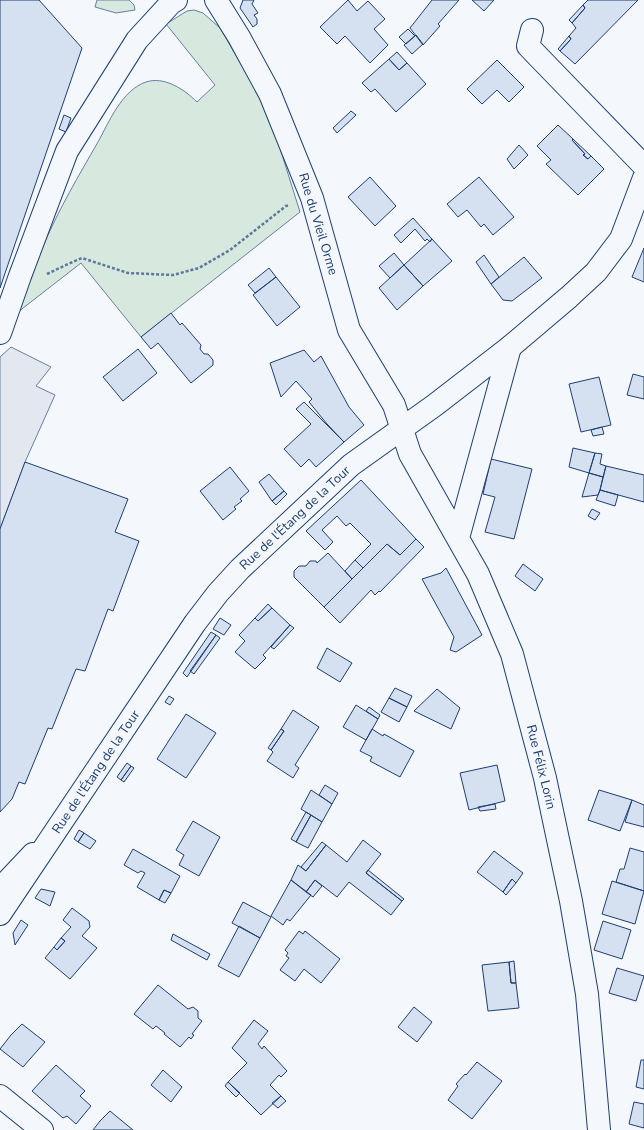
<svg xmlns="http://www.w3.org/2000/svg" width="644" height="1130" viewBox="0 0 644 1130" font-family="'Nunito Sans',sans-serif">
<rect width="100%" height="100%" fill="#f4f7fb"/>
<path fill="#d7e8df" stroke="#687fa3" d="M97,0H129L134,5L135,10L116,13L95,7Z
M194,10L203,13L220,28L256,90L268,116L279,145L300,212L141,337L81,263L18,312C27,290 35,266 44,244C59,209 79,175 98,142C109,122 122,90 146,82C164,76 184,89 197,102L215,85L166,24L187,11Z"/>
<path fill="#e3e8f0" stroke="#687fa3" d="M11,347L51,367L36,386L55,395L25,462L0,529V357Z"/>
<path fill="#d5e0f0" stroke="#1d3f73" d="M0,0H39L82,48L0,288Z
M243,0H254L252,4L258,13L254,15L257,19V24L253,27L240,8Z
M348,0L357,11L368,1L385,19L374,29L388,45L370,63L345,36L337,44L320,27Z
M432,0H459L438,24L440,26L423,45L410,28Z
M472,0H494L484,11Z
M588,0H638L575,64L560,51L571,39L569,36L576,28L572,23L585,8L583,5Z
M583,5L585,8L572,23L569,20Z
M408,29L415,36L406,44L399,37Z
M416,35L423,44L412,54L404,45Z
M569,36L571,39L560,51L558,49Z
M397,52L407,63L399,70L389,59Z
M389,59L399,70L407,63L426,84L396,112L375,89L371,92L362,83Z
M497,60L524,87L509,102L497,90L482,104L467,89Z
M351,111L356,115L337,133L333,128Z
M64,115L71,118L66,132L59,129Z
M558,125L573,139L572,140L585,154L583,155L588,159L591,156L604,169L578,195L546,164L551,160L537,146Z
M573,139L591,156L588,159L583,155L585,154L572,140Z
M519,145L528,155L514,169L507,159Z
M370,177L396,206L375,226L348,197Z
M479,177L514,217L493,235L484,224L481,227L467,210L458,217L447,204Z
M413,218L432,239L430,242L427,239L425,241L415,229L401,243L394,235Z
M432,239L452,261L423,286L404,265Z
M644,248V282L632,277Z
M394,253L404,265L390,278L379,266Z
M484,255L499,277L491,284L476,262Z
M524,257L542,278L512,301L503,300L491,284Z
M404,265L423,286L397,310L379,288Z
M269,268L276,277L255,293L248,285Z
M276,277L300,307L277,326L253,295Z
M171,313L180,325L182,323L201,345L200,349L204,354H208L213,360V365L191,383L158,343L151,349L141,337Z
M138,349L157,373L123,401L103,377Z
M304,350L314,362L321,356L349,407L364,425L344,442L327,424L309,402L312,399L296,381L281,397L270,363Z
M633,374L644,377V399L627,395Z
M599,377L611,425L581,432L569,384Z
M304,402L344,442L316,467L309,459L301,467L284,449L311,424L296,409Z
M602,427L604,434L593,436L591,430Z
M573,448L595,453L589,473L569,467Z
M595,453L602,454L600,464L606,466L603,477L589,473Z
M491,459L532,469L514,539L485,532L495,497L483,494Z
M25,462L128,499L115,532L139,541L113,611L108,609L85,671L76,669L52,729L48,728L25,784L19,782L12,799L0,812V529Z
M606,466L644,475V502L600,490Z
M230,467L249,491L240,499L242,501L234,507L236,509L223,520L200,491Z
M589,473L603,477L600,490L598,495L582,497Z
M269,474L284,491L272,501L259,482Z
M361,480L416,539L400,555L387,544L363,568L355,560L371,544L350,523L346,526L337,516L322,530L333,542L325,550L306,531Z
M600,490L618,495L615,506L596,500Z
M284,491L287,494L276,505L272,501Z
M592,509L600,513L595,520L588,516Z
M416,539L424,547L380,592L379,591L375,595L371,590L340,623L324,607L387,544L400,555Z
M328,553L352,579L324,607L294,577V571L299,566H306L310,561H316L317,563Z
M355,560L363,568L352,579L345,571Z
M523,564L543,579L535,591L515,576Z
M446,568L482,635L456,652L450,650L454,637L422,579L441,573Z
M268,604L272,608L258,621L255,618Z
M272,608L290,625L263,655L266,658L255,669L235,652L245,641L239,635L255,618L258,621Z
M220,618L231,625L224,635L213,629Z
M290,625L294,628L274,649L271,647Z
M211,632L216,635L187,677L183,673Z
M216,635L220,638L194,674L190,671Z
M327,648L352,663L340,682L317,668Z
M395,688L412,696L407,707L389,698Z
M437,689L460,708L451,729L414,711Z
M169,696L174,699L170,705L165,702Z
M389,698L407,707L399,722L381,712Z
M356,705L378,719L366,740L343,727Z
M369,707L380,715L378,719L366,711Z
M293,710L319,727L295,765L299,768L293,778L267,761L273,752L271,750L284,731L281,729Z
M186,714L216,733L186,778L157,759Z
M281,729L284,731L271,750L268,748Z
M372,729L383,736L384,734L414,751L400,777L370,761L372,757L360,751Z
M127,763L131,766L121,780L117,777Z
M497,765L505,801L469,810L460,773Z
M131,766L134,768L124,782L121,780Z
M325,785L338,793L332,804L319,795Z
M311,790L332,804L322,822L301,809Z
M599,790L632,800L620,831L588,820Z
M632,800L644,805V827L625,822Z
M495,804L496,809L480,811L478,807Z
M306,812L311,815L296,842L291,839Z
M311,815L322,822L308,848L296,842Z
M193,821L220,837L199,876L179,865L184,855L176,850Z
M79,830L84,833L78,842L74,839Z
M84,833L96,841L90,849L78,842Z
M363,840L381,854L366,873L402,901L391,915L349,882L337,897L315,880L306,892L291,880L298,865L306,871L326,845L347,862Z
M322,842L326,845L306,871L301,867Z
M630,848L644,852V891L616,882L620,869H624Z
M133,849L180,876L171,893L164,890L159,900L137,887L145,873L141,871L138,873L124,865Z
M494,851L523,873L516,883L512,879L503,892L477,872Z
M368,870L404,899L402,901L366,873Z
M512,879L516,883L506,895L503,892Z
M291,880L311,895L290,921L287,919L283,925L271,916Z
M315,880L322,886L313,897L306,892Z
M612,881L644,891L635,924L602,914Z
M41,889L55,892L50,906L35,898Z
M164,890L171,893L165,903L159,900Z
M243,902L271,917L260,938L232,923Z
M72,908L89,921L90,927L82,936L97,948L70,979L45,958L54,947L57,950L65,941L61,938L71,927L63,920Z
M21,920L28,925L15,945L13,933Z
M603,921L631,930L622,959L594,950Z
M239,926L260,938L239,977L218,966Z
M299,931L303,934L305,931L340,959L321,983L304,969L295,981L280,970L289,958L286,956L288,953L285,950Z
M173,934L210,954L207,960L171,940Z
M61,938L65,941L57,950L54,947Z
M514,961L516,983H511L509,962Z
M509,962L511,983H516L519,1008L488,1011L482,965Z
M617,968L644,976L636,1001L609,993Z
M158,985L188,1009L193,1007L198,1011V1018L202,1021L192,1034L194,1035L191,1039L189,1037L180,1047L164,1034L165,1033L156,1026L153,1029L134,1014Z
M414,1007L432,1022L417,1042L398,1027Z
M254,1020L268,1031L258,1044L262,1049L264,1046L287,1071L281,1077L279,1075L270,1085L281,1096L261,1115L228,1082L247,1063L232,1048Z
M22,1024L45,1042L23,1067L0,1049L11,1035Z
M641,1060H644V1089L636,1087Z
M477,1062L502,1081L472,1119L448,1100L458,1086L456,1084L465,1074L466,1075Z
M56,1065L85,1091L80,1096L91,1106L76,1124L67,1116L63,1118L32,1091Z
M163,1070L182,1087L171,1102L151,1085Z
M228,1082L240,1093L236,1097L225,1086Z
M281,1096L286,1101L278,1108L272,1103Z
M634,1102L644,1104V1128L629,1124Z
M110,1111L133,1130H93L100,1121Z"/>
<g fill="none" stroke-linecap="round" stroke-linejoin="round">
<defs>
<path id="minor" d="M216,0L239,37L270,94L312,198L349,330L394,405L410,454L478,574L512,654L545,778L571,901L587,994L599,1130
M532,30L528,46L644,166
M0,333L20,276L67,151L137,40L171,3L176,0
M458,538L510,347
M0,889L33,854
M0,1096L42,1130"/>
<path id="major" d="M0,914L195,623L218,593L240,569L351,465L435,405L510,347L569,297L596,272L621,239L644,178"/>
</defs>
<use href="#minor" stroke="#1d3f73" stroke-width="24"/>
<use href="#major" stroke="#1d3f73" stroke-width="24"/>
<path stroke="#5e769c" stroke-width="2.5" stroke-dasharray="3 2" stroke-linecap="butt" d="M47,274L68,264L82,258L128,273L150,274L173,275L199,268L230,250L286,206L289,205"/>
<use href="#minor" stroke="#f4f7fb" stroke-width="22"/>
<use href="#major" stroke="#f4f7fb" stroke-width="22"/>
</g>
<g text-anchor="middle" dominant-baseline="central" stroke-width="3" stroke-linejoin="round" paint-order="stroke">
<g font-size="13" fill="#1d3f73" stroke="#f4f7fb">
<text transform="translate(318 224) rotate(73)">Rue du Vieil Orme</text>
<text transform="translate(295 518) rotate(-43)">Rue de l'Étang de la Tour</text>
<text transform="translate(541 767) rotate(76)">Rue Félix Lorin</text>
<text transform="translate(96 772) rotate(-56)">Rue de l'Étang de la Tour</text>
</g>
</g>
</svg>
